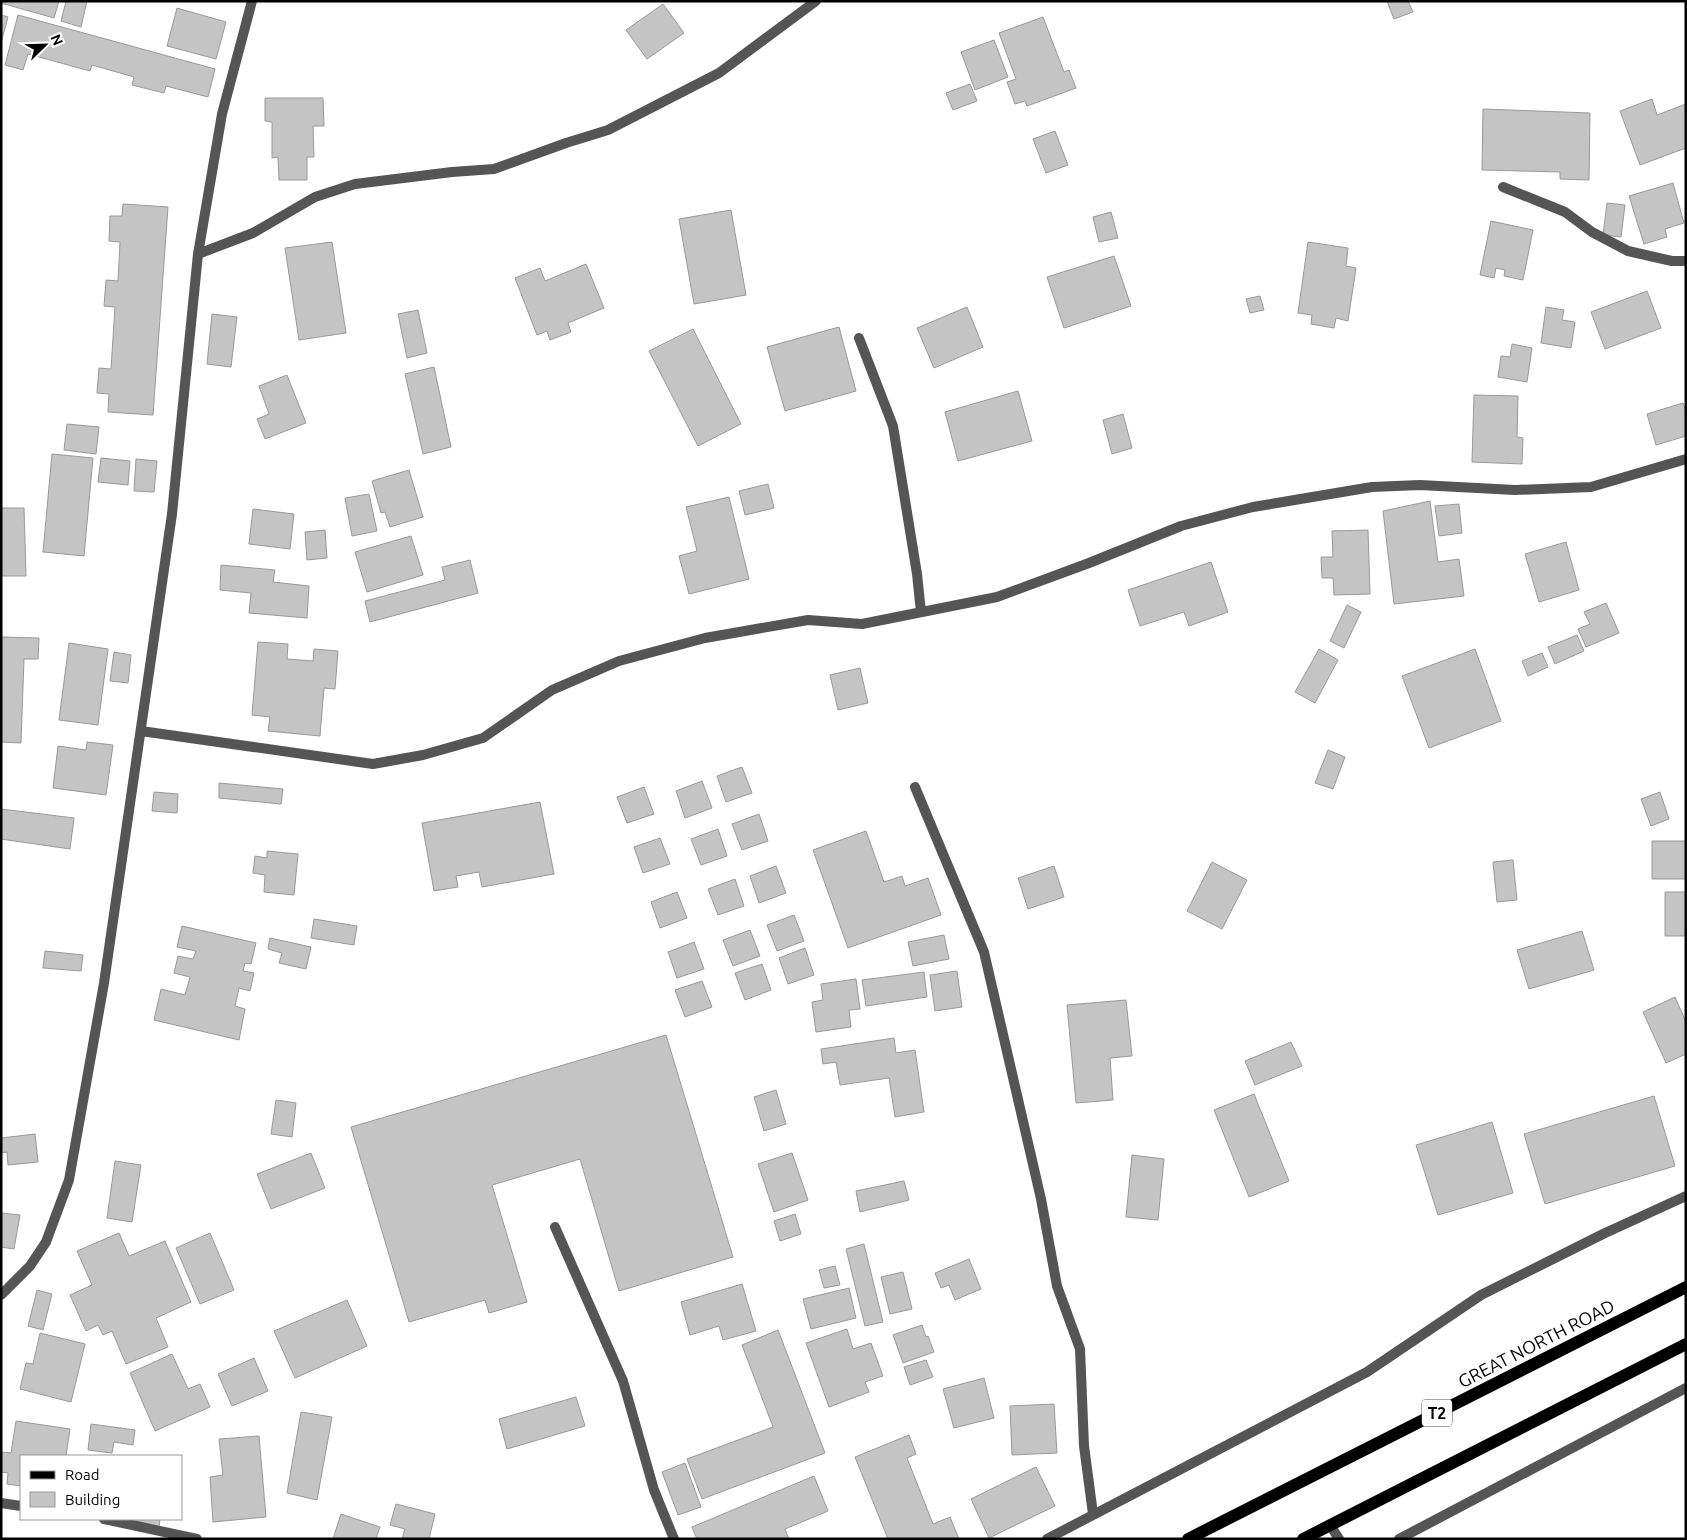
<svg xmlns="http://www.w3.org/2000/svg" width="1687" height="1540" viewBox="0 0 1687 1540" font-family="Ubuntu,sans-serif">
<rect width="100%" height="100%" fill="#fff"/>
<path fill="#c4c4c4" stroke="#999" d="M1,1H59L54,18L1,3Z
M66,1H87L81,27L61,21Z
M1387,1H1408L1413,12L1394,19Z
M663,4L684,33L647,59L626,30Z
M177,8L226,22L216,59L167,46Z
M1,15L8,17L1,43Z
M18,15L215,69L208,97L166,86L164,93L132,85L134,77L92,65L90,71L28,54L23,70L5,65Z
M1043,17L1064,72L1069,70L1076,88L1027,106L1025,101L1015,104L1007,82L1016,79L999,33Z
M994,40L1008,77L975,90L961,52Z
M970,84L977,101L953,110L946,93Z
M265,98H323L324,126H313L314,157H307V180H279L278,157L272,158V122L265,121Z
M1652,99L1657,115L1686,104V148L1640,165L1620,111Z
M1483,109L1590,113L1589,180L1560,179V172L1482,170Z
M1055,131L1068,165L1046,173L1033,139Z
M1673,183L1684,223L1665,229L1667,237L1644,244L1629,196Z
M1607,203L1625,205L1621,237L1603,235Z
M123,204L168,207L153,415L108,412L109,394L97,393L99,368L111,369L115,307L104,306L106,280L118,281L120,242L109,241L110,216H122Z
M731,210L746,295L694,304L679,219Z
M1111,212L1118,238L1099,242L1093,217Z
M1491,221L1533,230L1523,280L1504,276L1505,270L1496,268L1494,278L1480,275Z
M332,242L346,333L299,340L285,248Z
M1308,242L1348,248L1346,266L1356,268L1348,321L1336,318L1334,328L1311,324L1312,315L1298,313Z
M1114,256L1131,306L1064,328L1047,277Z
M586,264L604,308L568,323L571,332L550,340L547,331L537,335L515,278L540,268L545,281Z
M1647,291L1661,328L1605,349L1591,312Z
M1260,296L1264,310L1250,313L1246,299Z
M967,307L983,347L934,368L917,328Z
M1546,307L1564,310L1562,320L1575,322L1571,348L1541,343Z
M418,310L427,353L407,358L398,314Z
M212,314L237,317L231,367L207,364Z
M839,327L856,391L785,411L767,347Z
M693,329L741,424L698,446L649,351Z
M1512,344L1532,348L1527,382L1498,377L1501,356L1510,357Z
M434,367L451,447L423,454L405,374Z
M287,375L306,423L265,439L257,419L269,414L259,386Z
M1018,391L1032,441L958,461L945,412Z
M1474,395L1518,396L1517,437L1523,438L1522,464L1472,462Z
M1683,403L1686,412V436L1656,445L1647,414Z
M1123,414L1132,448L1112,454L1103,420Z
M67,424L99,427L96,454L64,450Z
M52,454L93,458L84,556L43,552Z
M101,458L130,461L128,485L98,482Z
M136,459L157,461L154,492L134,491Z
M409,470L423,517L390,527L385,512L381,513L372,481Z
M768,484L774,508L745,515L739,491Z
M369,494L377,531L352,536L345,498Z
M729,497L749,579L689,594L679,556L697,551L686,507Z
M1430,501L1438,562L1459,559L1464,596L1394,604L1383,511Z
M1459,504L1462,533L1439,536L1435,506Z
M1,508H24L26,576H1Z
M253,509L294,514L290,549L249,544Z
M325,530L327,558L307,560L305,532Z
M1368,530L1370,594L1334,595L1333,578H1322L1321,557H1333L1332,531Z
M411,536L423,575L367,592L355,552Z
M1566,542L1579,590L1539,602L1525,554Z
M470,560L478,593L370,622L365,601L445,580L442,567Z
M1211,562L1228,612L1189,626L1184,612L1140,626L1128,590Z
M221,565L275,570L273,582L309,586L307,618L249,613L251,593L220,590Z
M1606,603L1619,633L1586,647L1578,629L1590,624L1584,612Z
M1347,605L1361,612L1344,648L1330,641Z
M1577,635L1584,651L1555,664L1548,647Z
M1,637L39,638L38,659H24L21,743L1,742Z
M258,642L288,644L287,659L313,661L314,649L338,651L335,689L324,688L320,736L268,731L270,717L252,715Z
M69,643L108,649L98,725L59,720Z
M1319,649L1338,660L1315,703L1295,692Z
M1475,649L1501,721L1429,748L1402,676Z
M114,652L131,655L128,683L110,681Z
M1542,653L1548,667L1528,676L1522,661Z
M860,668L868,703L838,710L830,675Z
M87,742L113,745L106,795L53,788L58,746L86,750Z
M1328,750L1345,757L1333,789L1315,783Z
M742,767L752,793L726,802L717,776Z
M702,781L712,808L685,818L676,791Z
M219,783L283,789L281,804L219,798Z
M644,787L654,814L627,823L617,797Z
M154,792L178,794L177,813L152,811Z
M1660,792L1669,819L1651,826L1641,799Z
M540,802L554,874L482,887L479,872L456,876L458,887L434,891L422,823Z
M1,809L74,818L70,849L1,839Z
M759,814L768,841L742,850L732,824Z
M718,829L727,856L701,865L691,839Z
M866,831L884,882L902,876L905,886L928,878L941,915L848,948L813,850Z
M660,838L670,864L643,873L634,847Z
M1652,841H1686V879H1652Z
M267,851L298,854L294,895L264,892L265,875L253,873L255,856L267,858Z
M1513,860L1517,900L1497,902L1493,862Z
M1212,862L1247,880L1222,929L1187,911Z
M776,866L786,893L759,903L750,876Z
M1054,866L1064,897L1028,909L1018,878Z
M735,879L744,906L718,915L708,889Z
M677,892L687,918L660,928L651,902Z
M1665,892H1686V936H1665Z
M794,915L804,941L777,951L767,925Z
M314,919L357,926L354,945L311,938Z
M182,926L256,943L251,964L245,963L243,971L254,973L250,991L239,988L235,1006L245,1009L239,1040L154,1020L161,989L185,995L190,977L174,973L178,956L193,959L196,951L177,947Z
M750,930L760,956L733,966L723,940Z
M1582,931L1594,970L1529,989L1517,950Z
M944,935L949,959L913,966L908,942Z
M270,938L311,947L306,969L279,963L282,953L268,949Z
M694,942L704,969L677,978L668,952Z
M805,948L814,975L788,984L779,958Z
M45,951L83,955L81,971L43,968Z
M762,964L771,990L745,1000L735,973Z
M957,971L962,1007L935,1011L930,975Z
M924,972L927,997L866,1006L862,980Z
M856,979L860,1009L849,1010L851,1027L816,1032L812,1002L823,1000L821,984Z
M702,981L712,1007L685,1017L675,990Z
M1675,997L1686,1022V1054L1666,1063L1643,1012Z
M1126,1000L1132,1056L1110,1058L1113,1100L1076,1103L1067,1005Z
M666,1035L733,1257L619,1291L580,1159L492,1185L527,1302L489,1313L485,1300L409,1322L351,1127Z
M894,1038L896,1053L915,1050L924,1112L895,1117L889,1078L840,1085L836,1062L823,1064L821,1049Z
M1291,1042L1302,1066L1255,1085L1245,1061Z
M776,1090L786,1124L764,1131L754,1097Z
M1254,1094L1289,1181L1249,1197L1214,1110Z
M1654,1096L1675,1166L1545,1204L1524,1134Z
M276,1100L296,1103L292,1137L271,1134Z
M1492,1122L1513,1193L1438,1215L1416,1145Z
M35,1134L38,1162L8,1165L7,1152L1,1153V1138Z
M311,1153L325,1188L271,1209L257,1174Z
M792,1153L808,1200L774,1212L758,1164Z
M1132,1155L1164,1159L1158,1220L1126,1217Z
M115,1161L141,1165L132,1222L107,1218Z
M904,1181L909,1200L860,1212L856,1191Z
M1,1213L20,1215L14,1249L1,1247Z
M795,1214L801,1234L780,1241L774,1221Z
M119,1233L129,1256L165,1241L191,1302L156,1318L168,1347L126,1364L112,1331L103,1335L98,1325L86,1331L70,1295L92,1285L77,1251Z
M210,1233L234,1290L200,1304L176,1248Z
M864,1244L883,1322L865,1326L846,1249Z
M969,1259L981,1289L955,1300L949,1285L941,1288L935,1273Z
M835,1266L840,1285L824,1288L819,1270Z
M903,1272L912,1309L890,1314L881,1277Z
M742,1284L756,1331L723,1340L719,1326L690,1335L681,1302Z
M849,1288L856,1318L811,1329L803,1299Z
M37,1290L52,1294L43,1330L28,1326Z
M347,1300L367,1346L295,1378L274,1331Z
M922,1325L926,1337L928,1336L934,1352L903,1363L893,1335Z
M847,1329L853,1349L871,1343L883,1376L865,1382L869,1392L829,1407L806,1343Z
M778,1330L825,1453L702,1499L687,1459L773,1427L742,1345Z
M40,1333L85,1344L71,1402L20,1389L26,1363L33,1364Z
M172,1354L188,1389L200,1384L210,1407L155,1431L130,1373Z
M254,1358L268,1391L232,1406L218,1374Z
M926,1360L933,1377L910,1385L904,1367Z
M984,1378L994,1418L954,1428L943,1389Z
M576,1397L585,1426L507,1449L499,1419Z
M1054,1404L1057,1453L1012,1455L1010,1406Z
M301,1412L332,1417L317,1500L287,1493Z
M16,1421L70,1429L66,1456H21V1486L7,1484L8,1473L1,1472V1452L11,1453Z
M91,1424L135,1430L133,1445L114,1442L112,1453L88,1450Z
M909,1435L916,1454L907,1458L933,1524L950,1517L959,1539H888L855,1457Z
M259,1436L266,1517L213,1522L210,1477L223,1475L219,1439Z
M685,1463L701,1507L678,1515L662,1472Z
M1036,1467L1055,1506L989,1538L971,1499Z
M814,1476L828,1511L785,1529L789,1539H697L692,1527Z
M396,1504L435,1514L429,1539H402L405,1529L390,1525Z
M341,1514L380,1527L376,1539H333Z
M105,1519H160L159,1527Z"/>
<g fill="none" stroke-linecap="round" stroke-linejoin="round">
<path stroke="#555" stroke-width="10" d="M915,787L984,952L1041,1199L1057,1286L1080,1349L1084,1446L1093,1514
M555,1227L623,1381L654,1490L674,1539
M1330,1525L1339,1539
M1399,1539L1686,1388"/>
<path stroke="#555" stroke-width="10" d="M1503,187L1565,212L1592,232L1628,251L1672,261H1686
M198,254L253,233L315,197L355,184L452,172L494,169L566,143L608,130L719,73L816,1
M859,338L893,426L917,574L921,612
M141,731L373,764L423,755L483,738L552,690L619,661L705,638L808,620L862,624L997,597L1089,563L1181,526L1253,507L1372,487L1420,485L1515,490L1591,487L1686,459
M1,1295L30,1266L46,1242L69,1180L104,983L172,514L198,254L222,114L252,1
M1,1503L21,1506
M104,1519L197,1539
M1047,1539L1367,1372L1481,1295L1603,1234L1686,1196"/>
<path stroke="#000" stroke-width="12" d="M1188,1539L1686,1287
M1303,1539L1686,1344"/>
</g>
<g text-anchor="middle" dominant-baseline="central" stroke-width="4" stroke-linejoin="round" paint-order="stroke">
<rect fill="#fff" stroke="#4c4c4c" stroke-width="1" x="1422" y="1399.5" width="30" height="27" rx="4"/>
<g font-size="16" font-weight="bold" fill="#000">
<text x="1437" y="1413">T2</text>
</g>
<g font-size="18" fill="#000" stroke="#fff">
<text transform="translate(1536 1343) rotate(-27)">GREAT NORTH ROAD</text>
</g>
</g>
<rect width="1687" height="1540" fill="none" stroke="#000000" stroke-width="5"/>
<rect x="20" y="1455" width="162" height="65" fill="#ffffff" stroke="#999999"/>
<rect x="30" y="1471" width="25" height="8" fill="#000000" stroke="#999999"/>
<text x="65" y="1480" font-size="15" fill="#000000">Road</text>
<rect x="30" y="1492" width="25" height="15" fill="#c4c4c4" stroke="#999999"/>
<text x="65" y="1505" font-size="15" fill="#000000">Building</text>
<g transform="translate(45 45) rotate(67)" stroke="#ffffff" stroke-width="4" paint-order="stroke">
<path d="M0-4L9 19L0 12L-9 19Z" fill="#000000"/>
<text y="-8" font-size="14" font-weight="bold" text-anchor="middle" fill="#000000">N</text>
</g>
</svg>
